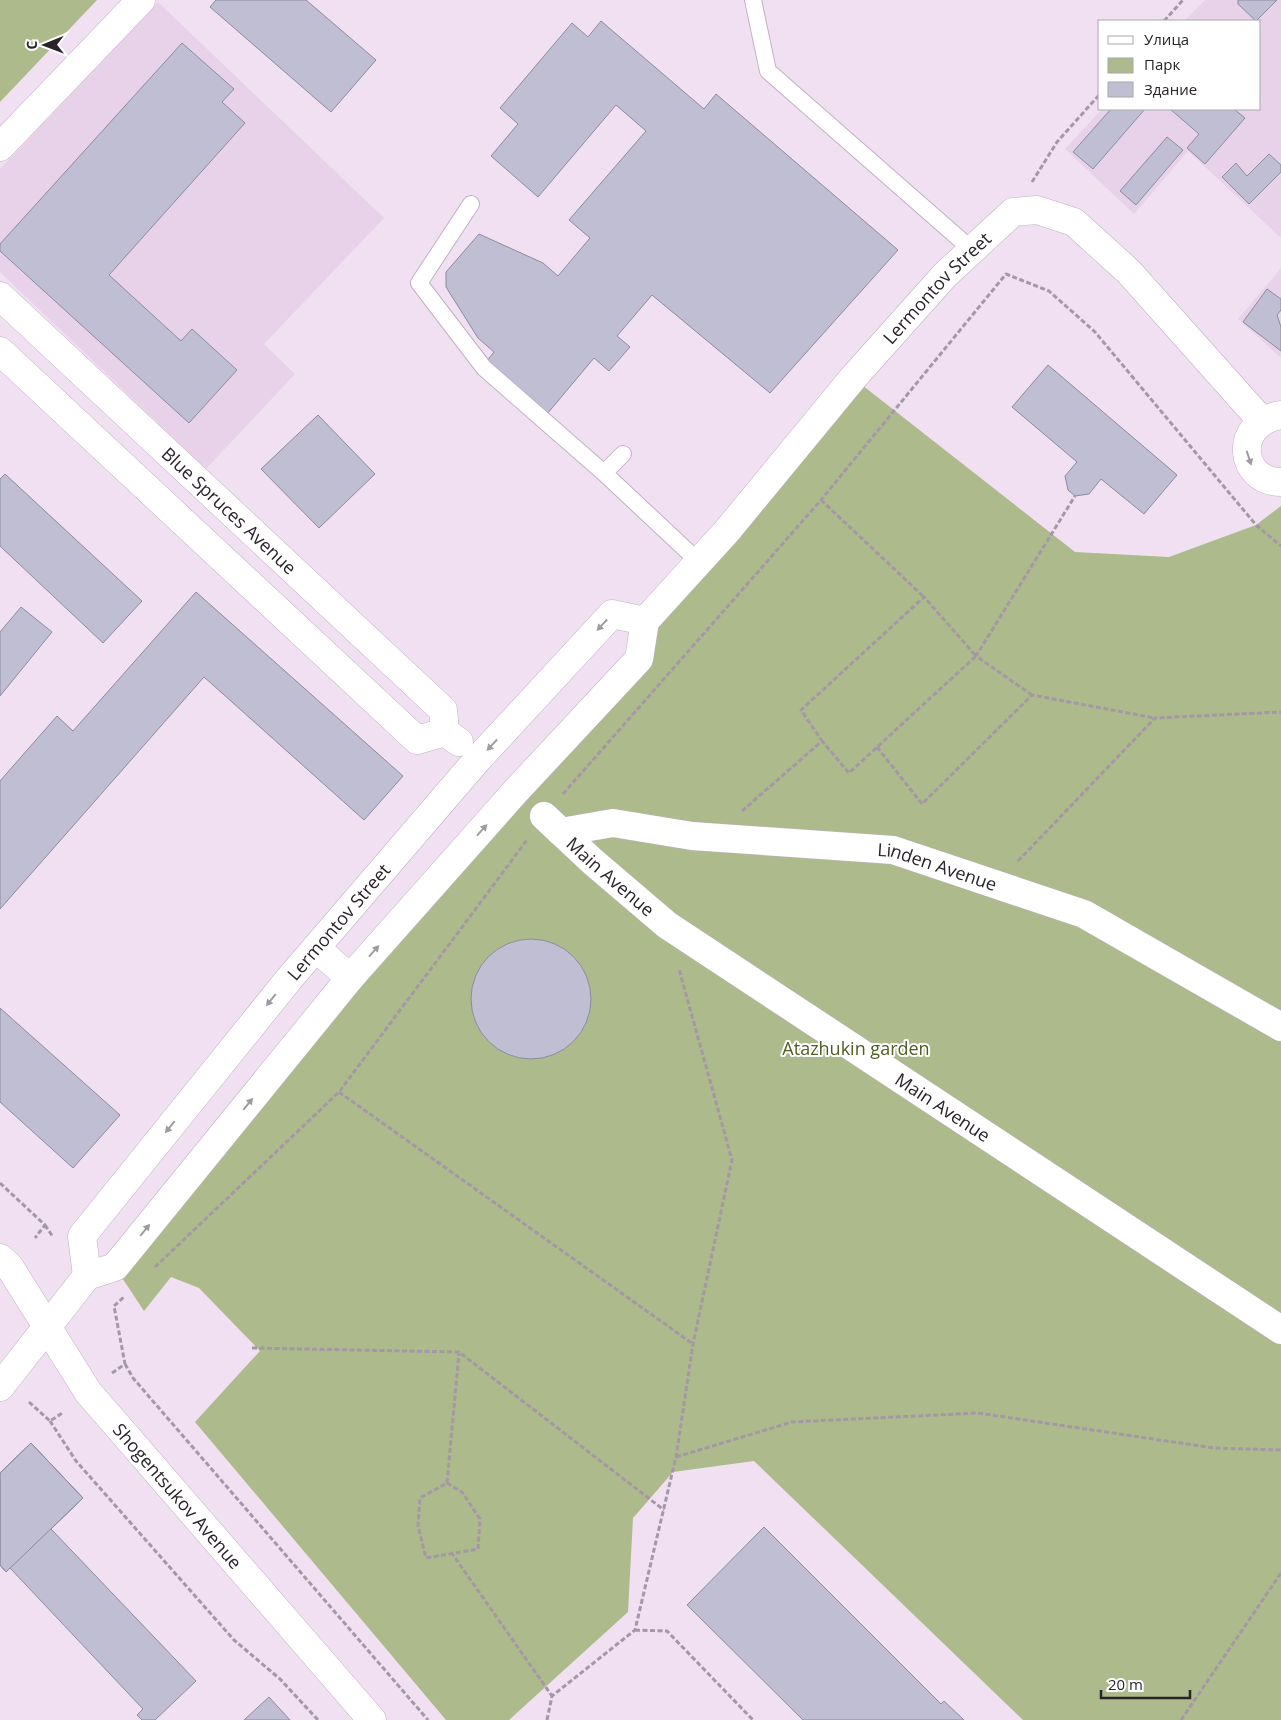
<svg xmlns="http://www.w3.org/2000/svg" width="1281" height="1720" viewBox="0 0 1281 1720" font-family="'Open Sans',sans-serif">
<rect width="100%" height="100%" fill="#f0e0f2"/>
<path fill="#e7d2ea" d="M1205,0H1281V238L1188,151L1134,214L1065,149L1102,109H1260V21H1184Z
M158,2L384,218L264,344L295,374L206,469L0,272V169Z
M1281,268V358L1238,319Z"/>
<path fill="#adba8b" d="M0,0H97L0,102Z
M853,378L1075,552L1169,557L1256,525L1281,506V1720H1023L754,1461L673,1472L633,1518L628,1612L509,1720H446L195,1422L260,1351L199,1288L171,1277L144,1311L115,1267L639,659L645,621Z"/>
<path fill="#bfbed3" stroke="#8c8b9f" d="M216,0H306L376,60L331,112L210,7Z
M1238,0H1277L1256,21L1238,4Z
M601,21L704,109L716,94L898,250L770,393L652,295L617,336L630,347L609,371L594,358L547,414L486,362L494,352L478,338L446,287V272L479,234L543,263L558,276L590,238L569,220L646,131L616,105L538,197L491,156L518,124L500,108L572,23L588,37Z
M182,43L234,89L222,102L245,123L109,275L181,341L192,329L237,370L189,423L0,251V244Z
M1111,109H1145L1093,169L1073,152Z
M1170,109H1234L1245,118L1205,164L1187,148L1199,134Z
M1167,137L1183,150L1136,205L1120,191Z
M1269,154L1281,165V172L1249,204L1222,177L1236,163L1247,176Z
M1267,289L1281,299V310L1277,315L1281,327V351L1243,322Z
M1048,365L1177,475L1144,514L1101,479L1089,494L1075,496L1068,490L1065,476L1077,462L1012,407Z
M318,415L375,474L319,528L261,469Z
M5,474L142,601L103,643L0,546V479Z
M196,592L403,776L364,820L204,677L0,909V781L57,716L73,731Z
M21,607L52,632L0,696V632Z
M471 999a60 60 0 1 1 120 0a60 60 0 1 1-120 0Z
M0,1008L120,1115L73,1168L0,1102Z
M31,1443L83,1498L51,1529L196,1681L155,1720H142L137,1715L143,1709L10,1568L6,1572L0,1565V1473Z
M31,1443L83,1498L6,1572L0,1565V1473Z
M764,1527L941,1704L944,1701L964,1720H803L687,1605Z
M269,1697L290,1720H244Z"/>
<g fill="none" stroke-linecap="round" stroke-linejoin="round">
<defs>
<path id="lane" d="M753,0L768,71L971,249
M471,204L419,283L484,368L604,473L699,562
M604,473L623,454"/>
<g id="street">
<path d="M0,147L141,0"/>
<path id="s1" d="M0,296L443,710L445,732L459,742"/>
<path d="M0,351L417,740L445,732"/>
<path d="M1281,415C1232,423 1239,482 1281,482"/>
<path id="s2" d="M544,816L592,861L667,925L1281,1330"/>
<path id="s3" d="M561,832L613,823L692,836L893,850L1084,914L1281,1027"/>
<path d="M316,948L350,978"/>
<path id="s4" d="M87,1276L82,1236L289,979L478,759L612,614L645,621"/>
<path id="s5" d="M0,1387L87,1276L115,1267L350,978L515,792L639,659L645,621L727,531L853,378L945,275L1013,212L1037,210L1074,222L1129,272L1261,420"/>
</g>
<g id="secondary">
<path id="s6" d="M0,1258L9,1266L88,1392L372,1720"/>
</g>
</defs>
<use href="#lane" stroke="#c0b1c2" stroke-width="18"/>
<use href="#street" stroke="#c0b1c2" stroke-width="29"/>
<use href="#secondary" stroke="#c0b1c2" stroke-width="29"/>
<path stroke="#a498a6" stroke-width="3" stroke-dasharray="5 2.5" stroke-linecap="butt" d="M1164,21L1183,0
M1032,182L1057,142L1100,94
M821,500L924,597
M1032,695L976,656L1075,496
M877,747L922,804L1032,695L1155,718
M563,794L821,500L1006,274L1049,291L1095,332L1256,525L1281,546
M742,811L822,741L849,773L976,656L924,597L801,710L822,741
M1018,861L1155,718L1281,712
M339,1092L693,1344
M0,1183L45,1225L35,1238
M45,1225L53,1237
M155,1267L339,1092L527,840
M252,1348L459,1352L664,1510
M125,1364L133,1378L428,1720
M112,1373L125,1364L114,1306L125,1296
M29,1402L50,1421L64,1412
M50,1421L76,1461L234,1640L280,1679L318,1720
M676,1457L792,1422L978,1413L1214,1448L1281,1450
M447,1483L462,1492L480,1519L478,1549L426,1558L418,1526L420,1498L447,1483L459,1353
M451,1552L552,1696
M635,1630L667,1631L753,1720
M547,1720L552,1696L635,1630L676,1457L693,1344L732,1160L679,969
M1181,1720L1281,1573"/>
<use href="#lane" stroke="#fff" stroke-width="16"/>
<use href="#street" stroke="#fff" stroke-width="28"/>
<use href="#secondary" stroke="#fff" stroke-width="28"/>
</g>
<defs><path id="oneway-solid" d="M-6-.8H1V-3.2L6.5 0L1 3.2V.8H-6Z" transform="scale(1.25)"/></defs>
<g fill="#9f9c9f">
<use href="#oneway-solid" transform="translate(1249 458) rotate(72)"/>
<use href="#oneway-solid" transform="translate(602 625) rotate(133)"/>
<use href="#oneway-solid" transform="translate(492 745) rotate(133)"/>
<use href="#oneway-solid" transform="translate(482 830) rotate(-48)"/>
<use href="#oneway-solid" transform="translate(374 951) rotate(-48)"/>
<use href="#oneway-solid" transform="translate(271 1000) rotate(129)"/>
<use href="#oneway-solid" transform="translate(248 1104) rotate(-51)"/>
<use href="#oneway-solid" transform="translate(170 1127) rotate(129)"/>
<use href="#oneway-solid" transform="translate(145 1230) rotate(-51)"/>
</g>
<g text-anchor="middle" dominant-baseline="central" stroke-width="4" stroke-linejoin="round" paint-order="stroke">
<g font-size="18" fill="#2a242a" stroke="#fff">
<text stroke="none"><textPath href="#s5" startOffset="1455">Lermontov Street</textPath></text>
<text stroke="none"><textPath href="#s1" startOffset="314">Blue Spruces Avenue</textPath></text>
<text stroke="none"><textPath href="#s3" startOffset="381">Linden Avenue</textPath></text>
<text stroke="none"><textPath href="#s2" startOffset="90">Main Avenue</textPath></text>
<text stroke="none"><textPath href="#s4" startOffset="446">Lermontov Street</textPath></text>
<text stroke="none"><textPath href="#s2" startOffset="495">Main Avenue</textPath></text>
<text stroke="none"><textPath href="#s6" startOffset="298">Shogentsukov Avenue</textPath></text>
</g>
<g font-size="18" fill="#505d24" stroke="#fff">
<text x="856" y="1048">Atazhukin garden</text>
</g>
</g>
<rect x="1098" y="20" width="162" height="90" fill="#ffffff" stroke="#aaa7aa"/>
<rect x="1108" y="36" width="25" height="8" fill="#ffffff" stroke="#aaa7aa"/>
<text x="1144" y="45" font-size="15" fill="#2a242a">Улица</text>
<rect x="1108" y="58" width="25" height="15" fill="#adba8b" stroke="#aaa7aa"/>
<text x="1144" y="70" font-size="15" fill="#2a242a">Парк</text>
<rect x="1108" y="82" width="25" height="15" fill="#bfbed3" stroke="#aaa7aa"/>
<text x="1144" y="95" font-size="15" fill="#2a242a">Здание</text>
<g transform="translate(45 45) rotate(269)" stroke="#ffffff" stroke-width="4" paint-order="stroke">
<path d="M0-4L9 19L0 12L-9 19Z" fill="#2a242a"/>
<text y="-8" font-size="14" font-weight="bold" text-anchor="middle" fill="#2a242a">С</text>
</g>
<path d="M1101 1690v8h89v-8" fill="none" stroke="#2a242a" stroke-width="2.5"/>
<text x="1108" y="1690" font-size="15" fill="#2a242a" stroke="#ffffff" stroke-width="4" paint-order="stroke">20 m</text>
</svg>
